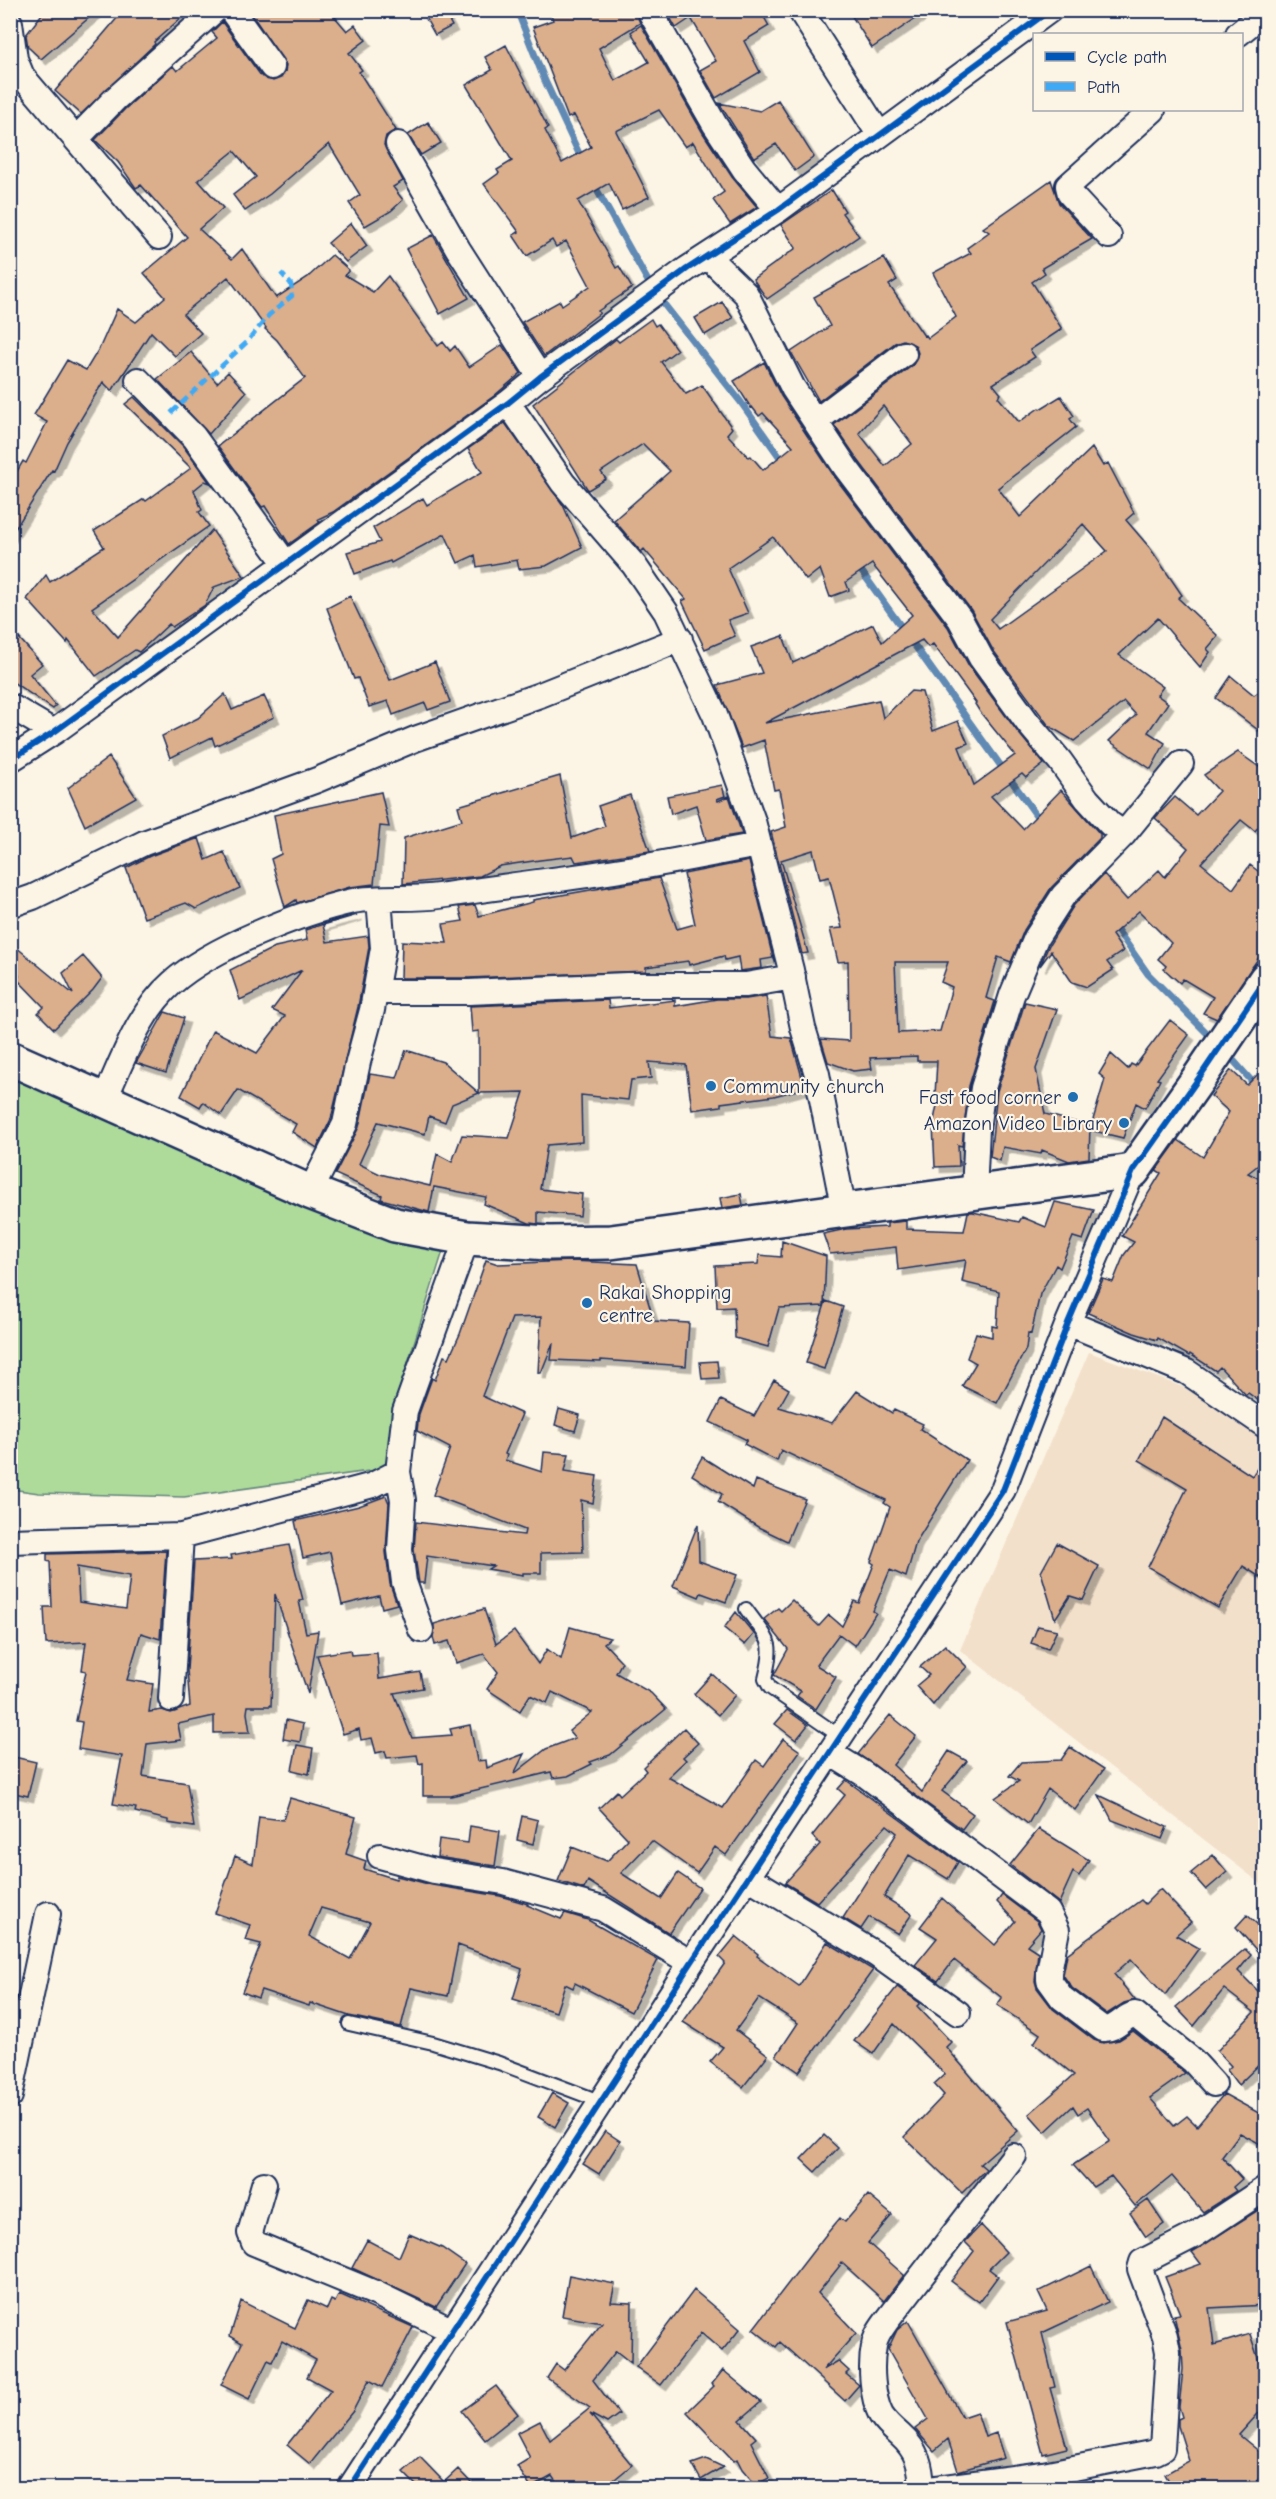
<svg xmlns="http://www.w3.org/2000/svg" width="1276" height="2499" viewBox="0 0 1276 2499" font-family="'Comic Neue',sans-serif">
<defs>
<filter id="shadow"><feDropShadow dx="5.5" dy="5.5" stdDeviation="0" flood-color="#0004"/></filter>
</defs>
<rect width="100%" height="100%" fill="#fcf5e5"/>
<filter id="ink" filterUnits="userSpaceOnUse"><feTurbulence type="fractalNoise" baseFrequency=".0167" numOctaves="2"/><feDisplacementMap in="SourceGraphic" scale="12" xChannelSelector="R" yChannelSelector="G"/><feConvolveMatrix kernelMatrix="1 2 1 2 8 2 1 2 1" color-interpolation-filters="sRGB"/></filter>
<g filter="url(#ink)">
<path fill="#f2e0ca" d="M1089,1352L1228,1404L1265,1436V1887L960,1650Z"/>
<path fill="#aedb9a" stroke="#64857c" stroke-width="1.5" d="M10,1073L338,1221L397,1241L443,1251L393,1410L390,1468L184,1497L39,1493L11,1489Z"/>
<g fill="none" stroke-linecap="round" stroke-linejoin="round">
<path stroke="#6189b4" stroke-width="7" d="M517,10L545,81L583,162
M593,183L649,283
M663,303L740,401L784,463
M857,565L1041,822
M1113,924L1148,974L1214,1040
M1226,1052L1256,1086"/>
</g>
<path fill="#dbae8c" stroke="#1b2f5e" stroke-width="1.5" fill-rule="evenodd" filter="url(#shadow)" d="M45,10H98L41,59L28,47L26,35Z
M124,10H190L154,42L155,44L81,114L55,91Z
M259,10H329L347,31L355,25L366,40L349,53L362,70L359,72L396,130L386,136L384,145L403,181L393,187L403,200L391,211L365,226L349,203L360,195L329,144L270,194L245,211L233,195L256,177L234,151L198,180L223,208L199,229L232,259L242,249L276,298L308,277L332,255L349,270L345,275L373,292L388,276L438,346L443,342L450,351L455,346L469,367L502,345L521,373L494,396L333,512L318,519L320,522L289,544L265,506L262,507L218,446L305,378L277,340L265,329L266,328L228,277L183,314L201,333L175,356L151,332L112,391L103,382L67,442L54,471L52,470L10,537V483L23,461L26,463L47,422L34,415L67,360L86,370L100,347L117,309L136,322L165,297L144,273L187,237L141,185L136,188L118,162L95,140L125,109L173,66L177,71L217,38L212,32L222,22L261,76L273,81L281,78L285,72L286,65L252,15Z
M421,10H443L452,26L435,35Z
M549,10H635L640,23L599,48L615,81L649,62L631,32L641,25L703,133L732,177L757,207L730,224L713,200L724,192L693,142L685,147L659,110L616,131L649,197L622,210L609,183L578,201L616,268L619,266L632,288L598,311L600,313L544,356L522,322L560,301L562,305L590,286L566,241L556,247L552,240L527,256L513,235L519,232L484,184L499,173L497,170L512,161L466,85L492,70L485,57L506,45L548,128L545,130L562,163L591,147L574,115L568,118L533,27L553,20Z
M666,10H760L769,26L744,41L760,72L716,98L700,70L716,61L691,18L676,28Z
M848,10H928L872,48Z
M778,100L814,157L795,171L776,144L754,158L719,103L760,111Z
M428,122L441,143L421,155L408,135Z
M1051,180L1059,203L1092,239L1042,268L1045,273L1032,282L1062,329L1030,350L1035,357L993,384L1001,394L998,397L1019,422L1039,408L1040,409L1061,396L1074,416L1070,419L1076,427L998,488L1020,517L1092,448L1103,466L1108,463L1134,513L1126,520L1150,548L1182,595L1178,598L1218,636L1207,649L1210,652L1200,667L1158,618L1119,655L1163,687L1157,695L1168,703L1148,732L1165,743L1151,769L1109,741L1136,715L1124,702L1074,741L1049,726L993,650L971,610L858,460L834,425L913,365L918,353L915,345L903,340L895,343L819,401L791,352L830,326L814,297L884,258L897,280L889,285L924,336L926,335L928,338L956,317L933,273L971,253L967,248L989,232L983,228ZM883,406L912,444L885,466L859,433ZM1083,524L1107,551L998,629L990,619Z
M832,190L845,211L842,213L859,236L767,299L753,279L796,248L781,225Z
M351,223L367,246L346,262L328,243Z
M433,235L469,298L440,314L406,249Z
M722,302L733,318L705,335L695,318Z
M651,319L655,326L658,324L677,350L661,362L686,394L702,385L732,428L727,434L748,457L751,456L763,470L793,446L763,413L759,416L752,407L751,408L734,381L764,362L781,396L834,476L948,627L969,666L1017,731L1044,764L1026,778L1022,774L991,796L1023,829L1061,790L1100,834V838L1051,888L1024,930L1011,962L998,957L986,998L995,1001L969,1086L962,1146L958,1145L959,1166L935,1167L933,1125L939,1095H935L937,1061H917V1056L870,1058L872,1069L853,1071L828,1062L821,1039L849,1041L848,961L838,962L830,929L842,928L829,877L820,879L813,850L781,860L808,953L802,954L771,832L786,827L779,789L774,790L764,740L742,748L717,685L762,673L751,647L783,636L793,663L873,624L882,642L912,615L872,564L846,582L849,590L830,597L820,569L806,580L773,537L728,568L748,613L728,620L735,636L705,649L682,601L686,599L644,549L641,552L614,520L670,471L643,444L601,472L606,479L588,490L533,404L616,339L619,342ZM922,640L928,647L933,644L976,703L975,704L980,712L1015,755L974,785L959,747L968,743L958,721L933,731L922,692L911,691L883,718L879,700L765,723ZM895,962H948L941,982L952,987L940,1031L898,1033Z
M191,352L217,383L228,372L246,392L209,434L157,379Z
M134,397L183,446L210,483L205,481L194,490L202,510L199,512L209,526L92,608L118,637L212,530L244,576L214,587L205,605L172,627L169,624L139,652L135,650L96,676L68,640L67,643L27,599L46,575L50,582L104,547L94,531L144,499L146,501L191,468L125,404Z
M505,423L563,505L582,547L546,566L519,569L517,560L477,567L475,555L458,563L445,534L391,563L390,561L355,574L347,552L380,542L373,528L423,498L427,505L482,472L468,449Z
M350,596L390,680L435,662L450,702L428,710L425,703L393,715L388,701L369,707L358,678L354,679L327,608Z
M10,628L42,664L30,674L56,706L53,709L10,680Z
M1231,676L1254,695L1266,687V736L1216,698Z
M225,694L232,710L264,696L274,717L215,746L212,737L170,758L162,736L198,718Z
M1238,752L1266,772V818L1255,831L1241,820L1201,863L1233,889L1250,865L1266,877V947L1217,1019L1203,1013L1213,997L1183,979L1180,983L1164,969L1166,966L1158,959L1171,943L1139,911L1112,935L1123,951L1107,962L1113,970L1087,987L1072,982L1051,951L1040,966L1049,945L1074,905L1104,874L1127,900L1159,870L1165,877L1188,848L1155,818L1175,797L1196,815L1219,791L1204,775Z
M109,757L136,797L85,826L68,788Z
M560,776L572,838L605,826L598,806L630,795L650,851L576,862L573,856L540,860L500,866L480,876L403,884L404,838L462,820L458,806Z
M722,785L725,796L717,799L718,801L729,796L742,834L706,840L696,805L671,814L667,796Z
M381,792L389,827L380,826L374,884L350,887L297,903L296,900L285,907L271,859L281,854L274,815Z
M199,838L206,860L224,852L240,888L196,909L186,903L144,918L126,868L150,856Z
M749,861L773,958L761,960L762,968L740,971L738,957L725,960L724,956L689,965L688,961L646,967V971L469,978H401L402,941L447,943L443,924L463,921L459,907L475,905L479,916L533,902V900L659,878L677,929L695,924L684,874Z
M357,915L323,925L327,942L368,936L369,947L358,1007L331,1119L317,1148L292,1132L296,1124L238,1090L221,1115L203,1102L200,1107L181,1096L213,1030L257,1053L285,1016L272,1010L302,970L240,1000L230,970L275,947L307,940L305,930L336,920Z
M10,942L73,994L63,973L83,956L102,978L93,990L54,1029L38,1013L44,1007L17,979L19,976L10,969Z
M766,996L772,1036L791,1038L805,1088L774,1096L721,1103V1106L692,1110L686,1065L649,1062L651,1078L631,1080L628,1100L581,1095L582,1142L547,1145L540,1189L582,1194L580,1216L538,1212V1224L529,1223L484,1204L486,1197L434,1187L429,1212L381,1199L382,1195L335,1174L359,1127L370,1074L397,1078L406,1050L443,1062L479,1093V1031L472,1032L470,1006L608,1000L609,1008L675,1000V1006L717,999H746ZM524,1092L509,1138L462,1135L452,1162L437,1154L430,1186L380,1174L359,1164L378,1122L425,1134L429,1116L445,1122L452,1104L479,1093Z
M1025,1002L1057,1009L1036,1069L1045,1114L1090,1126L1089,1158L1069,1161L1042,1150L1041,1154L1003,1147L1000,1161L990,1157L997,1091Z
M165,1012L184,1018L166,1073L136,1063Z
M1170,1020L1189,1035L1157,1079L1160,1080L1145,1108L1136,1103L1123,1138L1090,1130L1105,1079L1099,1074L1111,1054L1128,1069L1131,1064L1135,1066Z
M1266,1066V1159L1248,1173L1266,1182V1406L1248,1393L1246,1395L1220,1367L1216,1371L1190,1354L1189,1356L1158,1338L1157,1340L1134,1333L1088,1313L1103,1279L1113,1282L1124,1255L1134,1242L1122,1236L1161,1173L1156,1170L1178,1140L1203,1157L1229,1112L1211,1096L1231,1070L1247,1085Z
M741,1194L743,1205L722,1208L720,1198Z
M1055,1202L1094,1210L1083,1240L1073,1237L1060,1268L1056,1265L1040,1294L1031,1334L1028,1333L1026,1349L997,1403L962,1386L976,1363L967,1358L976,1333L992,1337V1326L997,1327L999,1291L962,1282L966,1260L898,1270L896,1247L830,1254L823,1234L846,1229L887,1227V1223L906,1221V1229L964,1231L968,1212H973L1019,1222L1022,1217L1046,1227Z
M782,1241L826,1256L824,1306L779,1308L768,1347L735,1338L734,1307L717,1308L715,1266L758,1264L759,1255L781,1257Z
M486,1260L498,1264L571,1261L637,1264L654,1321L689,1323L686,1366L601,1360V1362L551,1360L553,1343L541,1373H538L541,1317L512,1318L482,1396L522,1414L505,1454L507,1455L505,1460L542,1472L544,1452L569,1454L565,1471L597,1476L593,1503L581,1500L583,1552L541,1553V1573H523V1575L488,1569L493,1566L427,1556L424,1583H419L414,1550L416,1522L524,1535L525,1530L433,1495L450,1448L417,1431L419,1414L432,1378L435,1380L444,1356L449,1358L460,1334Z
M826,1301L843,1307L824,1369L806,1363Z
M717,1361L719,1378L702,1379L700,1362Z
M774,1380L789,1389L779,1407L832,1423L857,1391L892,1413L894,1410L923,1424L920,1429L967,1460L916,1542L906,1577L890,1570L873,1611L876,1613L855,1646L839,1634L816,1665L836,1677L816,1709L797,1696L801,1691L774,1675L788,1649L764,1619L778,1608L781,1611L792,1600L819,1626L829,1615L842,1626L854,1601L859,1603L874,1564L871,1562L890,1507L884,1503L886,1500L781,1450L777,1461L744,1444L747,1440L710,1422L721,1400L754,1416Z
M559,1409L580,1415L575,1431L555,1425Z
M1162,1417L1252,1476L1266,1455V1581L1243,1566L1218,1608L1148,1567L1187,1488L1139,1460Z
M702,1457L753,1489L756,1480L805,1499L787,1541L758,1527L718,1502L722,1494L692,1475Z
M386,1496L389,1503L386,1552L390,1584L397,1604L382,1608L379,1596L342,1605L330,1552L303,1558L295,1521L359,1506Z
M698,1524L699,1561L737,1575L726,1602L701,1593L699,1597L673,1586Z
M1057,1543L1099,1566L1083,1600L1070,1596L1055,1619L1041,1572Z
M289,1545L303,1600L299,1601L306,1633L318,1631L308,1694L275,1594L271,1706H248L247,1713L250,1732L214,1733V1716L178,1724L181,1740L147,1744L143,1776L187,1783L194,1827L168,1823V1820L135,1812L136,1808L113,1804L122,1756L78,1749L82,1722L76,1721L86,1671L82,1670L86,1642L46,1644L44,1607H52L50,1562L47,1561V1554L166,1551L160,1639L141,1633L127,1680L153,1684L149,1712L162,1710L171,1713L190,1706L187,1670L194,1561L232,1559L231,1555ZM77,1567L130,1576L126,1609L79,1602Z
M484,1609L496,1644L514,1631L538,1664L547,1649L561,1659L570,1627L610,1638L604,1643L622,1662L616,1673L651,1693L666,1709L610,1755L590,1762L592,1764L568,1776L553,1778L551,1772L451,1796H423V1763L419,1764L417,1755L387,1758L385,1751L376,1753L372,1738L361,1740L359,1729L343,1734L317,1655L350,1650L351,1655L377,1653L379,1679L420,1672L423,1688L394,1693L412,1738L452,1735L450,1729L470,1725L477,1761L486,1760L487,1768L524,1754L514,1774L546,1749L575,1738L569,1731L592,1712L552,1692L547,1703L530,1695L520,1711L487,1689L498,1672L484,1654L456,1663L449,1641L435,1645L433,1637L434,1624Z
M736,1612L754,1634L745,1645L724,1628Z
M1038,1626L1057,1630L1048,1649L1031,1643Z
M945,1645L967,1667L949,1685L933,1705L916,1686L929,1675L920,1667Z
M712,1674L735,1695L718,1715L694,1694Z
M787,1710L808,1725L796,1740L775,1724Z
M890,1715L916,1736L893,1765L922,1792L949,1751L967,1761L942,1791L973,1814L962,1829L858,1754Z
M286,1720L303,1724L300,1742L283,1739Z
M684,1728L698,1743L683,1757L686,1760L668,1777L723,1808L756,1760L764,1766L783,1739L800,1751L726,1855L715,1847L697,1873L652,1841L621,1873L661,1899L678,1873L700,1888L669,1933L588,1881L584,1889L558,1881L572,1847L607,1861L628,1839L599,1808L617,1791L620,1795L646,1771L643,1767Z
M297,1745L313,1748L309,1774L292,1770Z
M1070,1747L1104,1769L1075,1810L1048,1789L1028,1824L995,1798L1019,1781L1009,1776L1021,1762L1061,1760Z
M10,1756L36,1762L28,1796L10,1792Z
M846,1780L958,1862L948,1879L909,1855L884,1897L912,1914L898,1934L869,1917L861,1929L843,1918L897,1833L887,1825L817,1902L785,1883L820,1844L812,1836L845,1795L838,1789Z
M1099,1795L1167,1827L1162,1839L1112,1820Z
M290,1798L356,1817L346,1854L366,1861L364,1869L396,1879L397,1876L432,1885L500,1896L528,1904L527,1905L561,1919L565,1913L588,1920L658,1960L631,2012L575,1983L573,1988L565,1984L556,2012L513,1999L522,1969L458,1945L448,1996L411,1988L401,2027L349,2016L310,2003L309,2006L261,1990L258,1998L242,1992L261,1944L245,1940L250,1925L215,1913L235,1856L253,1864L259,1817L283,1820ZM321,1908L370,1922L350,1959L309,1936Z
M522,1816L538,1820L533,1844L517,1840Z
M470,1826L500,1831L495,1866L437,1857L439,1839L468,1843Z
M1039,1829L1089,1860L1079,1876L1073,1872L1059,1903L1010,1865Z
M1213,1855L1227,1872L1206,1890L1191,1873Z
M1160,1889L1191,1922L1176,1935L1199,1948L1165,1995L1131,1959L1114,1974L1135,2000L1124,2003L1107,2014L1072,1988L1063,1975L1067,1954L1141,1900L1145,1904Z
M1002,1895L1037,1921L1041,1929L1027,1945L1038,1952L1035,1981L1037,1988L1053,2009L1094,2040L1103,2043L1119,2040L1133,2031L1185,2073L1150,2098L1174,2126L1187,2116L1197,2126L1224,2094L1266,2117V2147L1240,2133L1222,2157L1242,2179L1233,2187L1236,2191L1203,2212L1172,2176L1135,2206L1111,2176L1093,2187L1073,2165L1110,2141L1087,2108L1078,2114L1073,2106L1045,2132L1029,2114L1074,2075L1034,2043L1040,2034L997,2005L1002,1998L954,1960L938,1981L915,1965L937,1938L920,1927L942,1898L995,1945L1015,1921L997,1902Z
M1247,1915L1266,1932V1961L1236,1927Z
M736,1936L758,1954L757,1956L799,1986L827,1942L873,1970L799,2072L776,2056L798,2023L759,1998L736,2030L768,2055L743,2087L710,2062L723,2047L683,2022L725,1963L719,1957Z
M1245,1949L1251,1955L1238,1971L1266,1999V2058L1238,2085L1227,2070L1231,2066L1217,2051L1254,2012L1224,1989L1194,2026L1176,2007Z
M897,1987L920,2003L917,2006L951,2042L946,2047L1018,2131L980,2164L986,2169L962,2193L904,2137L944,2095L934,2084L945,2074L894,2024L873,2054L854,2041Z
M552,2093L569,2103L555,2127L538,2117Z
M605,2131L620,2141L599,2174L583,2164Z
M824,2135L838,2148L815,2172L801,2159Z
M868,2195L892,2215L868,2243L904,2275L884,2301L842,2263L818,2293L856,2333L823,2370L838,2361L849,2371L846,2374L859,2385L845,2401L780,2342L776,2347L753,2329L824,2237L840,2218L845,2222Z
M1148,2200L1164,2224L1146,2237L1130,2213Z
M1266,2205V2289L1260,2291L1266,2305L1209,2308L1214,2345L1250,2334L1266,2382V2405L1239,2435L1266,2457V2470L1251,2488H1173L1165,2474L1189,2461L1178,2426V2419L1182,2417L1179,2407L1183,2369L1182,2350L1174,2315L1180,2314L1165,2277L1201,2264L1192,2252Z
M981,2225L1006,2252L989,2269L998,2276L979,2302L951,2281L974,2251L965,2242Z
M409,2234L442,2248L465,2264L436,2307L352,2268L367,2240L399,2257Z
M1091,2266L1108,2302L1042,2333L1055,2387L1050,2388L1067,2448L1043,2454L1007,2322L1047,2311L1038,2292Z
M569,2275L615,2284L611,2302L632,2303L631,2363L616,2351L593,2380L619,2414L607,2423L590,2414L632,2465L604,2488H560L552,2476L531,2488L517,2466L530,2458L517,2433L540,2421L550,2440L590,2408L547,2378L556,2364L564,2370L602,2323L562,2316Z
M694,2290L740,2329L722,2351L701,2333L661,2385L636,2367Z
M339,2294L413,2327L382,2387L369,2380L353,2411L310,2464L287,2445L331,2390L307,2377L316,2360L282,2341L272,2362L268,2360L249,2399L221,2385L242,2343L230,2336L241,2301L295,2328L308,2300L327,2309L331,2300L335,2302Z
M908,2321L962,2417L977,2412L985,2437L996,2433L1004,2458L958,2471L948,2439L934,2451L915,2429L928,2419L888,2349L897,2330Z
M723,2370L761,2402L740,2420L756,2438L751,2442L769,2478L756,2485L742,2469L737,2459L734,2461L687,2412L714,2386L712,2384Z
M496,2386L518,2414L485,2440L462,2411Z
M420,2457L444,2482L458,2469L476,2488H419L403,2472Z
M706,2459L723,2467L701,2480L692,2464Z"/>
<g fill="none" stroke-linecap="round" stroke-linejoin="round">
<defs>
<path id="lane" d="M746,1609C769,1641 775,1639 765,1679L770,1688L841,1737
M349,2024L433,2043L499,2063L602,2102"/>
<path id="street" d="M231,10L272,67
M649,10L715,125L744,169L778,210
M800,10L879,134
M10,23L15,59L22,76L159,237
M1238,34L1266,11
M76,139L115,99L215,10
M398,144L458,249L540,377
M1109,236L1070,194L1068,186L1153,110
M707,256L746,294L793,388L846,468L960,619L981,658L1028,723L1060,761L1087,799L1110,824L1124,834
M138,380L194,437L286,564
M508,403L563,483L634,565L666,612L715,715L753,821L791,970L803,1028L817,1074L844,1211
M816,421L904,354
M10,706L54,732
M10,760L54,732L508,403L540,377L687,269L778,210L1050,10
M10,905L33,897L144,843L317,780L415,739L540,695L680,639
M376,992H469L627,985H746L793,977
M104,1100C123,1060 138,1013 172,983C211,948 302,912 353,901C381,896 411,900 439,896C502,886 566,879 628,869C672,862 715,853 758,845
M310,1192L345,1124L358,1062L372,1010L383,948L379,899
M974,1193L977,1129L983,1088L1012,995L1036,938L1063,896L1124,834L1181,764
M1068,1323L1187,1372L1266,1426
M398,1472L403,1500L400,1550L404,1582L421,1630
M10,1541L181,1536L373,1485L398,1472L405,1411L467,1238
M171,1699L181,1536
M830,1753L864,1774L1048,1912L1057,1930L1049,1972V1980L1062,1998L1103,2029C1117,2030 1122,2017 1135,2014L1193,2061L1214,2084
M380,1856L434,1871L503,1882L603,1909L691,1963
M748,1877L877,1955L958,2013
M10,2096L48,1914
M264,2184L250,2233L254,2243L375,2293L453,2331
M350,2488L691,1963L1003,1490L1068,1323L1133,1171
M922,2488C921,2466 918,2451 900,2435C893,2429 886,2423 881,2415C872,2397 870,2366 874,2346C875,2337 881,2329 886,2322L1014,2156
M937,2488L1043,2474L1156,2452L1162,2449L1168,2352L1165,2336L1140,2269L1142,2262L1195,2235L1266,2188"/>
<path id="secondary" d="M10,1058L310,1192L395,1225L467,1238L549,1243L611,1242L1133,1171L1201,1075L1266,979"/>
</defs>
<use href="#lane" stroke="#1b2f5e" stroke-width="16"/>
<use href="#street" stroke="#1b2f5e" stroke-width="28"/>
<use href="#secondary" stroke="#1b2f5e" stroke-width="38"/>
<use href="#lane" stroke="#fcf5e5" stroke-width="12"/>
<use href="#street" stroke="#fcf5e5" stroke-width="24"/>
<use href="#secondary" stroke="#fcf5e5" stroke-width="33"/>
<path stroke="#3fa9f5" stroke-width="4.5" stroke-dasharray="9 4.5" stroke-linecap="butt" d="M171,413L247,342L269,315L292,296L291,284L281,273"/>
<defs>
<path id="cycleway" d="M10,760L54,732L508,403L540,377L687,269L778,210L1050,10
M350,2488L691,1963L1003,1490L1068,1323L1133,1171L1201,1075L1266,979"/>
</defs>
<use href="#cycleway" stroke="#fcf5e5" stroke-width="10"/>
<use href="#cycleway" stroke="#0057b8" stroke-width="6"/>
</g>
</g>
<g fill="#1f6fb2" stroke="#fcf5e5" stroke-width="2">
<circle cx="711" cy="1086" r="6"/>
<circle cx="1073" cy="1097" r="6"/>
<circle cx="1124" cy="1123" r="6"/>
<circle cx="587" cy="1303" r="6"/>
</g>
<g text-anchor="middle" dominant-baseline="central" stroke-width="4.5" stroke-linejoin="round" paint-order="stroke">
<g font-size="20" fill="#1b2f5e" stroke="#fcf5e5" text-anchor="start">
<text x="723" y="1086">Community church</text>
<text x="1061" y="1097" text-anchor="end">Fast food corner</text>
<text x="1112" y="1123" text-anchor="end">Amazon Video Library</text>
<text x="599" y="1292">Rakai Shopping<tspan x="599" dy="23">centre</tspan></text>
</g>
</g>
<rect width="1276" height="2499" fill="none" stroke="#fcf5e5" stroke-width="36"/>
<rect x="18" y="18" width="1240" height="2463" fill="none" stroke="#1b2f5e" stroke-width="2" filter="url(#ink)"/>
<rect x="1033" y="33" width="210" height="78" fill="#fcf5e5" stroke="#a2a6af" stroke-width="1.5"/>
<rect x="1045" y="52" width="30" height="9" fill="#0057b8" stroke="#a2a6af" stroke-width="1.5"/>
<text x="1087" y="63" font-size="18" fill="#1b2f5e">Cycle path</text>
<rect x="1045" y="82" width="30" height="9" fill="#3fa9f5" stroke="#a2a6af" stroke-width="1.5"/>
<text x="1087" y="93" font-size="18" fill="#1b2f5e">Path</text>
</svg>
